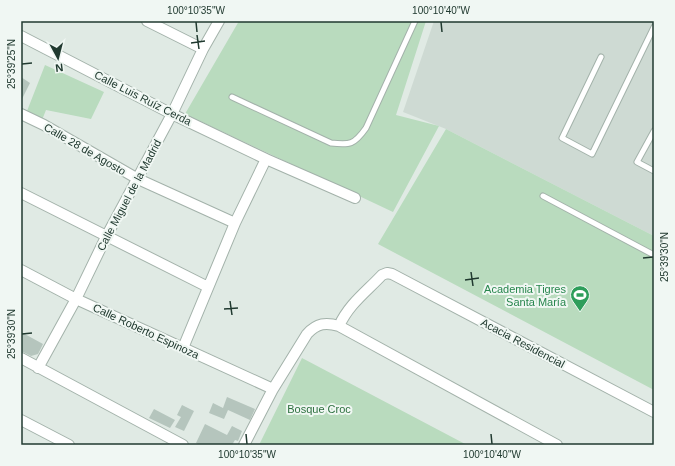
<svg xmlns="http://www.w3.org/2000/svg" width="675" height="466" viewBox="0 0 675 466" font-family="Arial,sans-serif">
<rect width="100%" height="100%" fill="#e0eae4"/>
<path fill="#cedad3" d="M434,21H654V236L446,129L403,112Z"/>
<path fill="#b9dbbe" d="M239,21H426L396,115L439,126L393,212L185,114Z
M45,65L104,92L91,119L46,110L42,120L27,111Z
M446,129L654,236V390L378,244Z
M302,358L467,445H259Z"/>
<path fill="#b5c5bd" d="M21,77L30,83L21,101Z
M21,332L43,344L38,354L31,356L21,351Z
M227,397L255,409L250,420L228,410L224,419L209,413L213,403L223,408Z
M182,405L194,411L184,431L175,427L181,417L177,415Z
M154,409L175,420L170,428L149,418Z
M205,424L227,435L232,426L242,431L238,441L235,440L232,445H200L196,443Z"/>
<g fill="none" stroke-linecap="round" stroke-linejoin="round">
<defs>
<path id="service" d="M601,57L562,138L592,154L654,27
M232,97L331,143C350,145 354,145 366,128L415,21
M654,131L637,162L654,171
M543,196L654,255"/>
<path id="minor" d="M147,21L203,49
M21,36L172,114L266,159L355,198
M21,114L44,125L138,179L235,223
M21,193L208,287
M21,270L76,299L273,389
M339,326C349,304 366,292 382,275L387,273L392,274L654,412
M183,348L235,223L266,159
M21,358L183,445
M38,368L76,299L106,237L172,114L203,49L219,21
M21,420L69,445
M244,445L273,389L307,334C317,323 326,322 339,326L557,445"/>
</defs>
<use href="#service" stroke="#a3b2aa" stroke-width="7"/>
<use href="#minor" stroke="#a3b2aa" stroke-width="12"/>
<use href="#service" stroke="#fff" stroke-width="5"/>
<use href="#minor" stroke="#fff" stroke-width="10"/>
</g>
<path fill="none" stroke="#213a30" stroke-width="1.5" d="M196,22L197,32M441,22L442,32M197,35L199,49M191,43L205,41M22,64L32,63M643,258L653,257M471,272L473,286M465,280L479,278M230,301L232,315M224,309L238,308M22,334L32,333M246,434L247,444M491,434L492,444"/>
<defs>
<symbol id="stadium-pin" viewBox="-11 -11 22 30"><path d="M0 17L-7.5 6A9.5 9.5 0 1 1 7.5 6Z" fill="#2e9e5b" stroke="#f0f7f3"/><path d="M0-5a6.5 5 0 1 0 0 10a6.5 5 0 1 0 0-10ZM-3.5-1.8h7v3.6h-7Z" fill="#fff"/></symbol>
</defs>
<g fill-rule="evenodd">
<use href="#stadium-pin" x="569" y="284" width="22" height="30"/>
</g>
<g text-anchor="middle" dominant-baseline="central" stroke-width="4" stroke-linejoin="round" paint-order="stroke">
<g font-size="11" fill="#213a30" stroke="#f0f7f3">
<text transform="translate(143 98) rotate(27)">Calle Luis Ruíz Cerda</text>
<text transform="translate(85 149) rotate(30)">Calle 28 de Agosto</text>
<text transform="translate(129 195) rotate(-62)">Calle Miguel de la Madrid</text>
<text transform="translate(146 331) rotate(25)">Calle Roberto Espinoza</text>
<text transform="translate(523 343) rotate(28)">Acacia Residencial</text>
</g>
<g font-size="11" fill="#27864d" stroke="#f0f7f3" text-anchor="end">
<text x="566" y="289">Academia Tigres<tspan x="566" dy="13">Santa María</tspan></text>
</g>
<g font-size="11" fill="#2d703f" stroke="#f0f7f3">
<text x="319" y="409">Bosque Croc</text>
</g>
</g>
<rect width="675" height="466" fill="none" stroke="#f0f7f3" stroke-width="44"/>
<g transform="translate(58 58) rotate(173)" stroke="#f0f7f3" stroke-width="3" paint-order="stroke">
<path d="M0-3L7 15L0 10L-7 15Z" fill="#213a30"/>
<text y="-6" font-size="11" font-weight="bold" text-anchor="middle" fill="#213a30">N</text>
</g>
<rect x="22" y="22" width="631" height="422" fill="none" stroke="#213a30" stroke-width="1.5"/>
<g font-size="10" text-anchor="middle" fill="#213a30">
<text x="196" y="14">100°10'35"W</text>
<text x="441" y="14">100°10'40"W</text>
<text transform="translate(11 64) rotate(-90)" y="4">25°39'25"N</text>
<text transform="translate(664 257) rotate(-90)" y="4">25°39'30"N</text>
<text transform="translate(11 334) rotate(-90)" y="4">25°39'30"N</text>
<text x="247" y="458">100°10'35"W</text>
<text x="492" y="458">100°10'40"W</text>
</g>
</svg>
